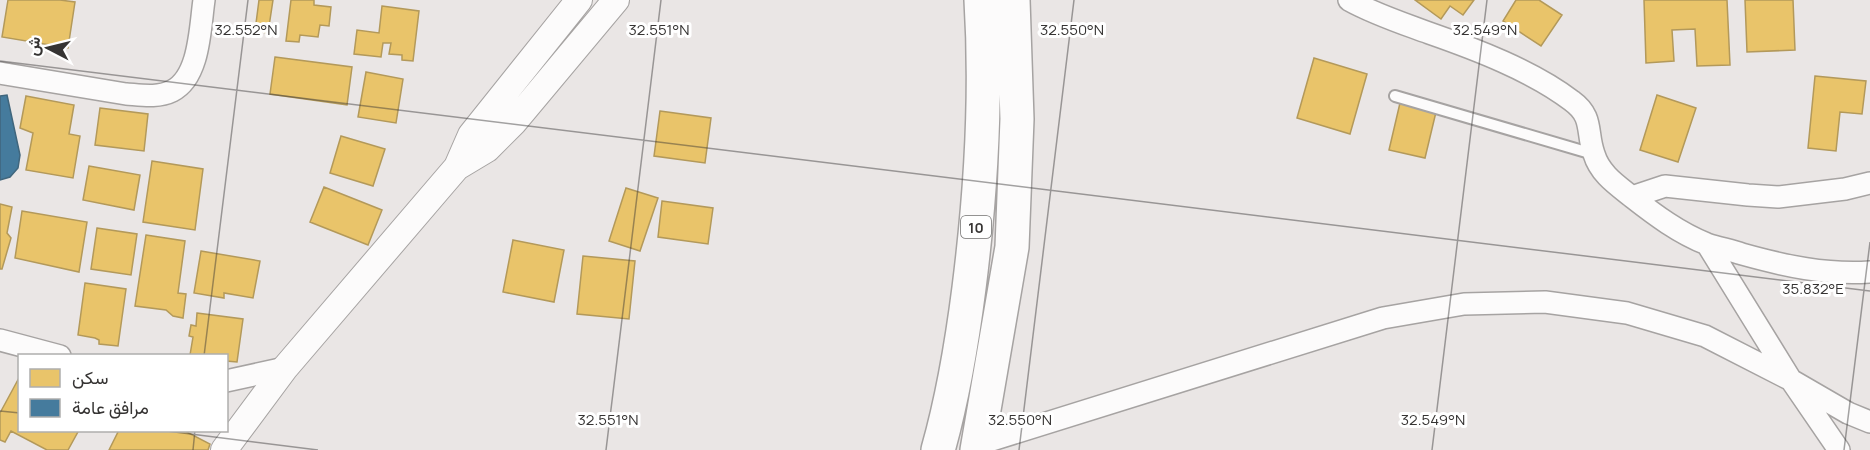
<svg xmlns="http://www.w3.org/2000/svg" width="1870" height="450" viewBox="0 0 1870 450" font-family="Manrope,Vazirmatn,sans-serif">
<rect width="100%" height="100%" fill="#eae6e5"/>
<path fill="#e9c46a" stroke="#b3995a" stroke-width="1.5" d="M8,0H60L75,2L68,48L2,37Z
M259,0H273L268,33L255,31Z
M291,0H314V5L331,7L329,26L320,25L318,37L300,35L299,42L286,41Z
M1415,0H1474L1463,15L1450,6L1441,19Z
M1516,0H1539L1562,15L1541,46L1503,21Z
M1644,0H1727L1730,65L1697,66L1695,29L1672,30L1674,61L1646,63Z
M1745,0H1793L1795,50L1747,52Z
M382,6L419,11L413,61L402,60V55L389,54L391,43H383L381,57L354,54L357,30L379,33Z
M275,57L352,67L347,105L270,94Z
M1314,58L1367,74L1350,134L1297,118Z
M366,72L403,79L396,123L358,117Z
M1815,76L1866,81L1862,114L1840,112L1836,151L1808,148Z
M1657,95L1696,108L1678,162L1640,150Z
M26,96L74,105L69,134L80,136L73,178L26,170L33,133L20,128Z
M1400,103L1436,112L1425,158L1389,150Z
M100,108L148,114L144,151L95,145Z
M660,111L711,118L705,163L654,156Z
M341,136L385,149L373,186L330,173Z
M152,161L203,169L195,230L143,222Z
M89,166L140,175L134,210L83,200Z
M324,187L382,210L368,245L310,222Z
M626,188L658,198L640,251L609,241Z
M662,201L713,208L708,244L658,237Z
M0,204L12,207L7,233L11,238L2,269H0Z
M22,211L87,222L79,272L15,258Z
M97,228L137,234L131,275L91,269Z
M146,235L185,241L178,293L186,294L183,318L173,316L166,310L135,306Z
M513,240L564,250L554,302L503,292Z
M201,251L260,261L253,298L224,293V298L194,293Z
M583,256L635,261L629,319L577,314Z
M85,283L126,289L118,346L99,344V340L95,338L78,335Z
M197,313L243,319L237,362L226,361V356L190,355L193,337L189,336L191,325L196,326Z
M20,376V430H79L68,450H47L11,431L5,442L0,440V413Z
M119,430H183L210,444L208,450H109Z"/>
<path fill="#457b9d" stroke="#40667d" stroke-width="1.5" d="M7,95L20,155L18,168L10,177L0,180V96Z"/>
<g fill="none" stroke-linecap="round" stroke-linejoin="round">
<defs>
<path id="service" d="M1395,96L1593,154"/>
<path id="minor" d="M1349,0C1374,14 1402,23 1429,33C1475,49 1533,71 1572,101C1594,117 1586,132 1594,154C1600,174 1617,185 1632,197L1665,186L1748,195L1778,197L1845,189L1870,183
M0,73L126,94C141,95 158,98 172,91C200,77 200,27 204,0
M1632,197C1655,215 1679,233 1707,244C1718,248 1731,250 1742,254C1785,266 1826,275 1870,272
M1707,244L1791,380L1839,450
M0,340L60,356
M226,381L285,368
M979,444L1383,318L1464,304L1545,302L1627,313L1705,336L1791,380L1848,413L1870,422"/>
<path id="tertiary" d="M457,167L471,135L579,0
M224,450L285,368L439,188L457,167L487,149L514,122L616,0"/>
<path id="trunk" d="M938,450C953,397 962,343 969,288C981,193 987,96 981,0
M977,450L1012,247L1017,119L1013,0"/>
</defs>
<use href="#service" stroke="#a6a3a2" stroke-width="14"/>
<use href="#minor" stroke="#a6a3a2" stroke-width="24"/>
<use href="#tertiary" stroke="#a6a3a2" stroke-width="28"/>
<use href="#trunk" stroke="#a6a3a2" stroke-width="36"/>
<use href="#service" stroke="#fcfbfb" stroke-width="10"/>
<use href="#minor" stroke="#fcfbfb" stroke-width="21"/>
<use href="#tertiary" stroke="#fcfbfb" stroke-width="26"/>
<use href="#trunk" stroke="#fcfbfb" stroke-width="33"/>
</g>
<path fill="none" stroke="#363433" stroke-width="1.5" stroke-opacity="0.45" d="M0,61L1870,291M204,356L248,0M0,411L20,413M159,430L318,450M193,450L195,430M606,450L661,0M1019,450L1074,0M1432,450L1487,0M1844,450L1870,242"/>
<g text-anchor="middle" dominant-baseline="central" stroke-width="6" stroke-linejoin="round" paint-order="stroke">
<rect fill="#fff" stroke="#727170" stroke-width="1.5" x="961" y="216" width="30" height="22" rx="4.5"/>
<g font-size="14" font-weight="bold" fill="#363433">
<text x="976" y="227">10</text>
</g>
</g>
<g font-size="15" text-anchor="middle" fill="#363433" stroke="#fff" stroke-width="6" stroke-linejoin="round" paint-order="stroke">
<text x="246" y="35">32.552°N</text>
<text x="659" y="35">32.551°N</text>
<text x="1072" y="35">32.550°N</text>
<text x="1485" y="35">32.549°N</text>
<text x="1813" y="294">35.832°E</text>
<text x="608" y="425">32.551°N</text>
<text x="1020" y="425">32.550°N</text>
<text x="1433" y="425">32.549°N</text>
</g>
<rect x="18" y="354" width="210" height="78" fill="#ffffff" stroke="#afaead" stroke-width="1.5"/>
<rect x="30" y="369" width="30" height="18" fill="#e9c46a" stroke="#afaead" stroke-width="1.5"/>
<text x="72" y="384" font-size="18" fill="#363433">سكن</text>
<rect x="30" y="399" width="30" height="18" fill="#457b9d" stroke="#afaead" stroke-width="1.5"/>
<text x="72" y="414" font-size="18" fill="#363433">مرافق عامة</text>
<g transform="translate(48 48) rotate(277)" stroke="#ffffff" stroke-width="4.5" paint-order="stroke">
<path d="M0-4.5L10 22L0 15L-10 22Z" fill="#363433"/>
<text y="-9" font-size="16" font-weight="bold" text-anchor="middle" fill="#363433">ش</text>
</g>
</svg>
